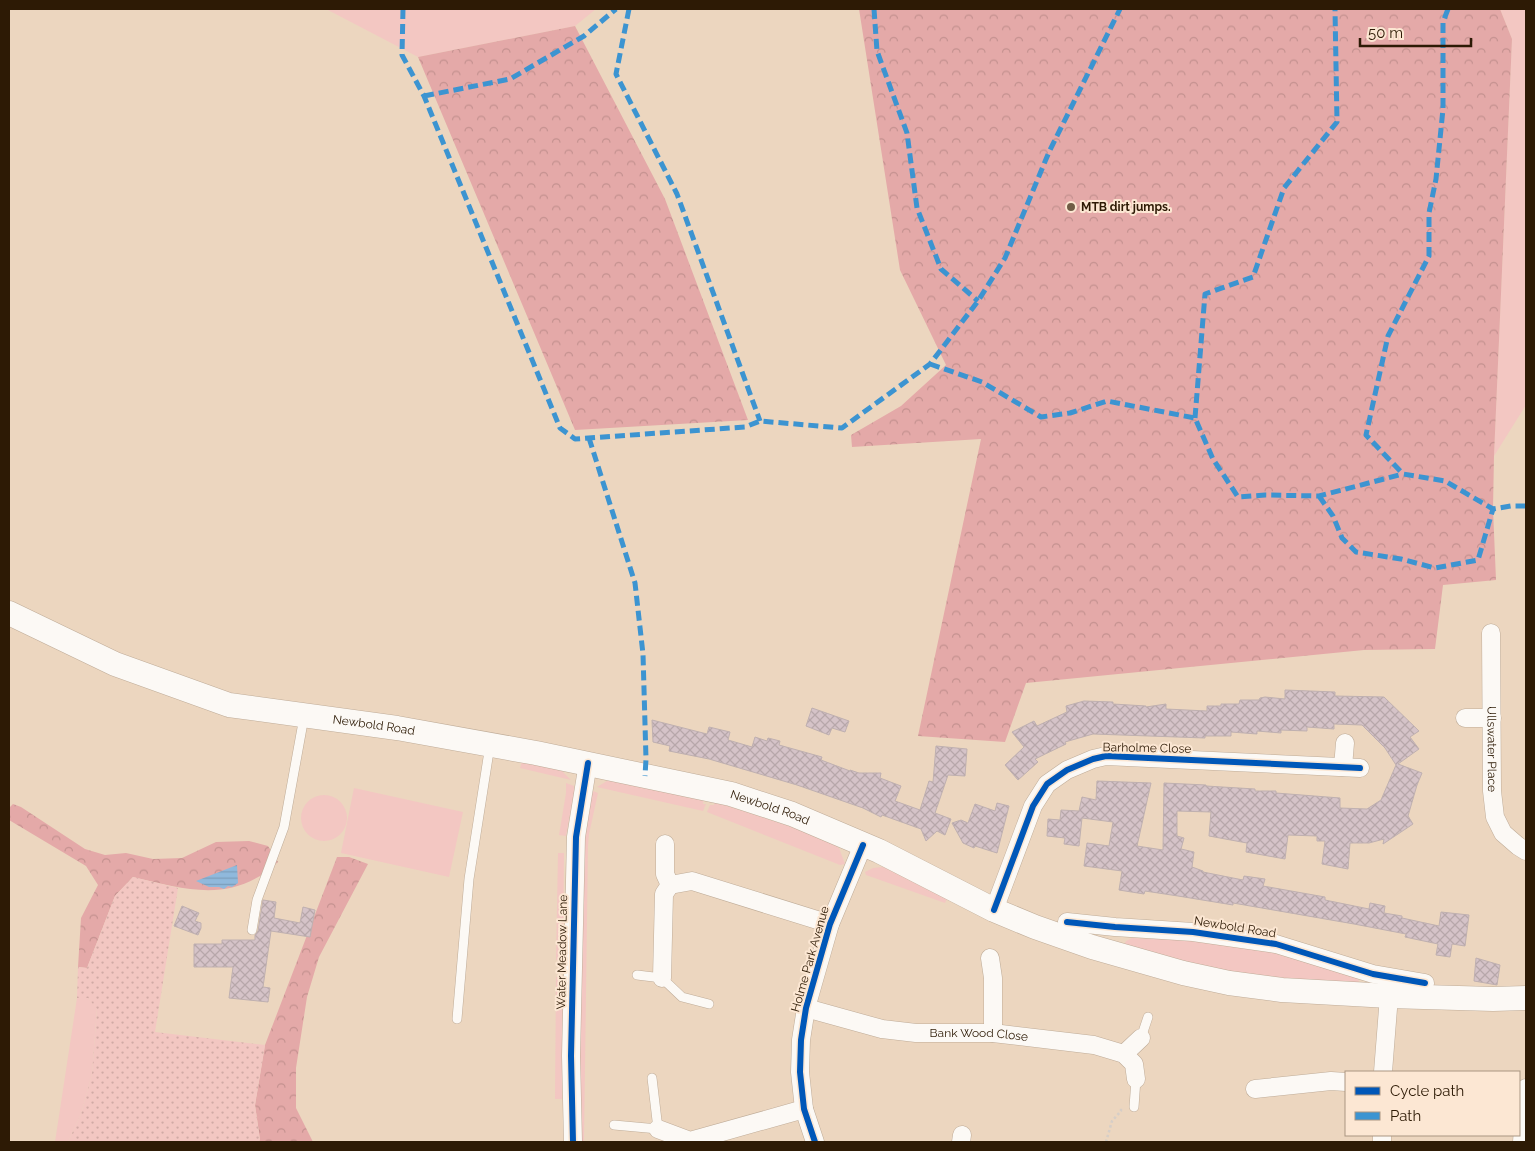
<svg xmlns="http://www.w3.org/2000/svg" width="1535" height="1151" viewBox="0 0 1535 1151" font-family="Raleway,sans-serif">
<defs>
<pattern id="forest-crowns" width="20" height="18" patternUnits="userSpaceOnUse" patternTransform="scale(1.25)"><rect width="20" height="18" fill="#e4a9a8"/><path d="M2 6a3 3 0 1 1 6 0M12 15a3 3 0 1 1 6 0" fill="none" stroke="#c4918f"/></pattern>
<pattern id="park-dots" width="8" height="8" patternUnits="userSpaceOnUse" patternTransform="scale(1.25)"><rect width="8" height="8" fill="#f3c7c2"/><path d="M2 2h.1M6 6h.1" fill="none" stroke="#d1aaa5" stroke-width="1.8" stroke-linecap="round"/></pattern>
<pattern id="water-rules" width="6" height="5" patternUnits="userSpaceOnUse" patternTransform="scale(1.25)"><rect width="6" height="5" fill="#90b9dc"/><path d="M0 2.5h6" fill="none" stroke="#7c9ebb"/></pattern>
<pattern id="building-cross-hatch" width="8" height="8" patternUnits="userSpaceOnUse" patternTransform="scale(1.25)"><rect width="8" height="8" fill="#d5c3c8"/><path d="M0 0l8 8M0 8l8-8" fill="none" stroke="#b7a7aa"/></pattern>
</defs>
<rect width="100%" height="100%" fill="#ecd6bf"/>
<path fill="#f3c7c2" d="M326,9H596L575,26L418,57Z
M1500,9H1526V405L1494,456L1512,39Z
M522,761L560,769L571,780L520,768Z
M612,780L704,799L703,804H706L703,811L597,787L607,781Z
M566,783L574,786V794L566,836L559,835L566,793Z
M354,788L463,812L449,877L341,853Z
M593,791L598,793L589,834L588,846L584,1142H577L581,855L591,797Z
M301 818a23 23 0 1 1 46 0a23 23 0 1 1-46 0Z
M715,802L786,825L830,841L839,848L845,864L840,865L707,812L710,805H714Z
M558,853H564L563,960H556Z
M883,867L947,899L945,903L866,875L865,872L873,868Z
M1132,938L1179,940L1240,945L1306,961L1356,976L1360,983L1359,986L1221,972L1124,945L1126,941Z
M556,977H563L562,1099H555Z
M77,998H88L97,1008L92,1074L81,1114L68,1142H55Z"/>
<path fill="url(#forest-crowns)" d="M859,9H1500L1512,39L1494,456L1493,509L1496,580L1443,585L1435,649L1364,650L1026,683L1005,742L918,736L981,439L852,447L851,435L901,406L946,365L900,270Z
M575,26L665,199L748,420L575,430L418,57Z
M13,804L21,807L85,849L105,855L126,853L153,859L182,858L216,842L249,841L268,846L278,862C233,904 187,890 133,877L115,896L87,968L78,967L81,918L98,885L86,866L9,820V808Z
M337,857H349L368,864L319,957L307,997L296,1068V1108L313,1142H258L260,1140L255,1105L265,1045Z"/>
<path fill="url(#park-dots)" d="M133,877L178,888L155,1032L265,1045L255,1105L260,1140L258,1142H68L81,1114L92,1074L97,1009L88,998H77L78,967L87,968L115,896Z"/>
<path fill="url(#water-rules)" d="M237,865L238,883L232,887L228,886L224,889L219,887H209L196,881Z"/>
<path fill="url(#building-cross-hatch)" stroke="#bfb0b0" d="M1285,690L1335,692V696L1384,697L1419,731L1410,737L1419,749L1398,764L1422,773L1417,785L1408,816L1413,824L1383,844L1384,839L1369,843H1350L1348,869L1322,864L1325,841H1317V836L1288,835L1285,859L1246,852L1247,843L1209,836L1211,812L1177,811V836L1184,838L1181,849L1194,852L1192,867L1203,871V872L1243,880L1244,876L1265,879L1263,886L1325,897V900L1369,909L1370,903L1385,906L1384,913L1402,916V918L1439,926L1441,912L1469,915L1465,946L1452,944L1450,957L1436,955L1438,944L1405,937L1406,934L1354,924L1233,903V905L1178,896L1145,891L1144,894L1119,890L1122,871L1084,866L1087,843L1109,846L1113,822L1082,818L1079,846L1064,844L1065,838L1047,836L1048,819L1060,820L1061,810L1079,811L1082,797L1096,800L1097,781L1151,783L1137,846L1163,850L1164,783L1206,785V786L1255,789V791H1276V793L1340,798V808L1367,809L1381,800L1396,765L1385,748L1362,725L1334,724V729L1307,727V731L1281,730V733L1257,731V734L1231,732V736H1205V738L1093,734L1065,742L1066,744L1035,759L1038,762L1018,780L1005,765L1024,747L1012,732L1034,721L1037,726L1067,712L1066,706L1084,701L1113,702V704L1146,706V707L1166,704V709L1207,711V706H1221V704H1239L1240,700H1259L1260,698L1265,697L1285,699Z
M812,708L849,721L845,732L832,728L829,735L806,726Z
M652,720L707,734L709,727L730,732L728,740L752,747L755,737L767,741L768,738L780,741L779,745L822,757L821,760L850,771V770L859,773H881L880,778L901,786L895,801L920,810L929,781L933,782L936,746L967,749L965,776L948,775L935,813L951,819L945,835L937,831L926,841L921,829L882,815L881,817L863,808L797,785L709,759L669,751L670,746L653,742Z
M997,803L1009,806L997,853L975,846L974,848L963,843L952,823L961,820L968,823L975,804L995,811Z
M263,900L276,902L274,918L300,923L303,907L315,910L310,937L271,931L263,987L270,988L268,1002L229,998L233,967H194V944H222V940H255V935L258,931Z
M182,906L199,913L195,921L201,923V928L198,935L174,926Z
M1476,958L1500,965L1497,985L1474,981Z"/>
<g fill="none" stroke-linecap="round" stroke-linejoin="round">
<defs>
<path id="service" d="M252,930L257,900L284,827L304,717
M637,975L662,978L682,997L709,1004
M457,1019L469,879L490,745
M1141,1038L1148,1017
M1134,1107L1136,1079
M614,1125L658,1129L652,1078"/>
<g id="minor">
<path id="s1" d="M1491,633L1492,791L1495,817L1503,833L1518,846L1526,851"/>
<path d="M1465,718H1492"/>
<path d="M1343,767L1345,743"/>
<path d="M670,885L692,881L830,924"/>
<path d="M994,910L1033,806L1047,784L1067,770L1093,759L1106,756L1360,768"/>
<path d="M1067,922L1115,927L1193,932L1276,944L1373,974L1425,983"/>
<path d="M990,958L993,978V1033"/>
<path d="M662,978L664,894L670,885L665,874V844"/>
<path id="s2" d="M806,1008L882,1029L916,1033H993L1094,1045L1124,1054L1134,1064L1136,1079"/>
<path d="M1124,1054L1141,1038"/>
<path d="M1383,1072L1389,996"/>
<path d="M1255,1089L1331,1081L1346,1082"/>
<path d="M658,1129L690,1141L804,1109"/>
<path d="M573,1142L571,1056L576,837L588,763"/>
<path d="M815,1142L804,1109L800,1072L801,1040L806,1008L830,924L863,845"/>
<path d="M961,1142L962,1135"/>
<path d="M1382,1142V1135"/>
<path d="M1522,1142L1526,1088"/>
</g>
<g id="secondary">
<path id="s3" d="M9,613L115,664L229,705L397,728L536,753L731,794L792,814L879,851L994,910L1035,927L1092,947L1183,973L1229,983L1282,990L1389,996L1493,999L1526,998"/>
</g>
</defs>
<use href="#service" stroke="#bfac98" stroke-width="10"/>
<use href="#minor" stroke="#bfac98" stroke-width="19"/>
<use href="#secondary" stroke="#bfac98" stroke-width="25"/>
<path stroke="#d6cec7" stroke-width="2.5" stroke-dasharray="2.5 2.5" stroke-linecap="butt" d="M1106,1142L1112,1121L1121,1111V1108"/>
<use href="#service" stroke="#fcf9f5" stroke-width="9"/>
<use href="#minor" stroke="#fcf9f5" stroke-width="18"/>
<use href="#secondary" stroke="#fcf9f5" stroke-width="24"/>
<path stroke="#3c94d1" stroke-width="5" stroke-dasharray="10 5" stroke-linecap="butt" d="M403,9L402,55L424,96L560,428L575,439L745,427L760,421L842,428L930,364L978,301L1005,258L1049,152L1120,9
M629,9L616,74L677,194L760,421
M874,9L877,51L907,133L917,208L941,269L978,301
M1448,9L1443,22V109L1436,179L1429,213V256L1388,336L1366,435L1403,474L1445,481L1493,509L1511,506H1526
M424,96L510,79L584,36L616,9
M930,364L982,382L1041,417L1070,413L1107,401L1195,418L1213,459L1238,497L1265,495L1319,496L1403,474
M1195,418L1205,294L1253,277L1284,188L1337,122L1335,9
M589,438L635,583L643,654L646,759L645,776
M1319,496L1333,516L1342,538L1356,552L1401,559L1435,568L1478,560L1493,509"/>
<defs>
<path id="cycleway" d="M994,910L1033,806L1047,784L1067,770L1093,759L1106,756L1360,768
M1067,922L1115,927L1193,932L1276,944L1373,974L1425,983
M573,1142L571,1056L576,837L588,763
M815,1142L804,1109L800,1072L801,1040L806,1008L830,924L863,845"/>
</defs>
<use href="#cycleway" stroke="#fce7d3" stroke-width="9"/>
<use href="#cycleway" stroke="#0057b8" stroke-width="6"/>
</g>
<circle fill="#705c46" stroke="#fce7d3" stroke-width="2" cx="1071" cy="207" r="5"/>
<g text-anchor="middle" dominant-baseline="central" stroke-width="4" stroke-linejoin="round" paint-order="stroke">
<g font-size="12" font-weight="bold" fill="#2d1a05" stroke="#fce7d3" text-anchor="start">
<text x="1081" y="207">MTB dirt jumps.</text>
</g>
<g font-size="12" fill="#2d1a05" stroke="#fce7d3">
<text stroke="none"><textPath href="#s3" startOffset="385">Newbold Road</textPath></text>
<text transform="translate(1147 748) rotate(1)">Barholme Close</text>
<text stroke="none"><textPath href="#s1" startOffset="116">Ullswater Place</textPath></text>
<text stroke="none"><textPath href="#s3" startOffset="790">Newbold Road</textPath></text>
<text transform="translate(1235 927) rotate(9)">Newbold Road</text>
<text transform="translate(562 952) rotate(-89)">Water Meadow Lane</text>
<text transform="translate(810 959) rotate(-74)">Holme Park Avenue</text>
<text stroke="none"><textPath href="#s2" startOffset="176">Bank Wood Close</textPath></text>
</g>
</g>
<rect width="1535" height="1151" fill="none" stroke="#2d1a05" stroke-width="20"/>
<rect x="1345" y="1071" width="175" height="65" fill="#fce7d3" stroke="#a99581"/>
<rect x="1355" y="1087" width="25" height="8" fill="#0057b8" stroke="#a99581"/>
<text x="1390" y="1096" font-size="15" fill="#2d1a05">Cycle path</text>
<rect x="1355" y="1112" width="25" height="8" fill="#3c94d1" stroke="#a99581"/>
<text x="1390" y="1121" font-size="15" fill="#2d1a05">Path</text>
<path d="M1360 38v8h111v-8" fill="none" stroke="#2d1a05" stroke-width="2.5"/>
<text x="1368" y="38" font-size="15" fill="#2d1a05" stroke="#fce7d3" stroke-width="4" paint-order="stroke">50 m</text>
</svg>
